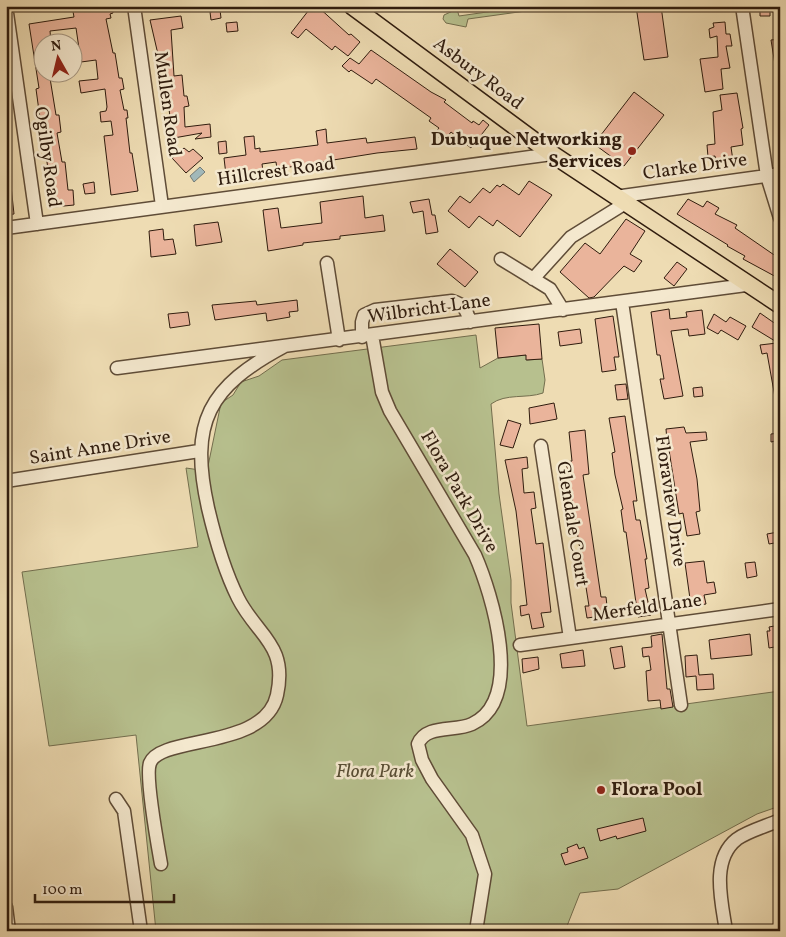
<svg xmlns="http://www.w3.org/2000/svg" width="786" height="937" viewBox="0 0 786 937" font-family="Vollkorn,serif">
<rect width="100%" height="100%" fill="#eedcb3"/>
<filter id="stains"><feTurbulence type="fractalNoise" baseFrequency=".004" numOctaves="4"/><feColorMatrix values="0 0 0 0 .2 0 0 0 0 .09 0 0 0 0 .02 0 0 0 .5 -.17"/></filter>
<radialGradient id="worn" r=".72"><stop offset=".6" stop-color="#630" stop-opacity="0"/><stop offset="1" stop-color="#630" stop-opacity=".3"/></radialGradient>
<path fill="#b7c08e" stroke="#736e4e" d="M529,6H562L468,19L466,27L446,23L443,19L444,15L457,9L459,16Z
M476,335L480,368L498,358L526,355L527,360L542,359L545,380L543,393C526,399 506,393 491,404L499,494L511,580V603L527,726L780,691V806L757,814L618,889L580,893L565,931H156L136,735L49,746L22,572L198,547L186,468L207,471L221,403L233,395L241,382L259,376L282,360Z"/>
<path fill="#a1b8b9" stroke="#737a75" d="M200,167L205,172L194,182L190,176Z"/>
<path fill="#eab49b" stroke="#2f1c0e" d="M72,6H112L113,13L110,14L111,18L106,19L113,53H115L119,78H122L124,89L120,90L124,110H127L128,118H126L130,153H132L138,191L111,195L104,136L113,135L111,121L101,122L100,112L106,111L107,107L105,89L81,93L79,81L98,79L96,60L81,62L76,28L50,31L51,42H42V72H49L56,115H59L61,132L57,133L62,162H65L68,190H73L74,205L54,207L39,111L36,89L39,88L29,24L74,17Z
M312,6H317L349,35L351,34L360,42L348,56L335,46L332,50L306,29L298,38L291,33Z
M636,6H661L668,57L644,60Z
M760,6H770V16H760Z
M220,10L221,18L211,20L210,12Z
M181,16L183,28L171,30L174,76L182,75L184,96H187L189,106L184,107L185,127L210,124L211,137L195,139L202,133L168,139L166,126L171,125L169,109L163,110L162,95L164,94L160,63L150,20Z
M237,22L238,31L227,32L226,23Z
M725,22L726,34H730L732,46H726L730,68L721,69L723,89L705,92L700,59L718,57L717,36L710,38L709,29L714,27L713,23Z
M780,39V71H776L771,40Z
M371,50L431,92L446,100L444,102L472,123L473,121L479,125L483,120L489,125L471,148L451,132L444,141L434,134L439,128L429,121L431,118L376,79L372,84L351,70L349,72L342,66L350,58L359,64Z
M634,92L664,115L624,166L594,144Z
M737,93L743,128L741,129L743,145L731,147L733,161L716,164L715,156L708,157L707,145L715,144L713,112L722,110L720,95Z
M326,129L327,143L366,138L367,143L415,137L417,149L377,153L277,169L276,162L262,164L263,171L226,175L224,158L246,155L244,137L254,136L255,149L260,148V152L286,149L318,145L316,131Z
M226,141L227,153L219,154L218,142Z
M184,148L189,152L193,149L203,158L186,173L172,158Z
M529,181L552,195L520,237L497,220L493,226L479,216L469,228L448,211L460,196L470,203L483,188L490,193L497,185L500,187L503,184L519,195Z
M94,182L95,193L85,194L83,184Z
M6,186H11L14,214L6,215Z
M363,196L365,218L383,215L385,231L340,236V239L303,243V245L268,251L263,210L278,208L281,228L322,223L320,202Z
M429,199L432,215H435L438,232L426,234L423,211L413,213L410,202Z
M688,199L703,207L707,201L719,208L715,214L737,225L735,228L780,259V279L743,259L745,256L727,246L728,245L677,214Z
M626,219L645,231L630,254L642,261L634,272L624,266L594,297L589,298L560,272L585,243L600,254Z
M218,222L222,242L196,246L194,225Z
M163,229L164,240L173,239L176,254L151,257L149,231Z
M450,249L478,272L465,287L437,264Z
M677,262L687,269L674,286L664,278Z
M297,300L298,311L289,312L290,317L267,321L266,313L215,320L212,305L256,301L257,305Z
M669,309L670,319L687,317L686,312L702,310L705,334L689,336L688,329L671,331L683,396L664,399L660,379H664L660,355H657L651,312Z
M188,312L190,325L170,328L168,314Z
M760,313L780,327V332L775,341L752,327Z
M714,314L726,322L730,317L746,326L738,340L721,330L718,334L707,328Z
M613,316L619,357H614L616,370L602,372L595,319Z
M539,324L542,359L526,360V355L498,358L495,328Z
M580,329L582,343L560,346L558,332Z
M777,343L780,352V403H776L767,353L762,354L760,345Z
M626,384L628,399L617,400L615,385Z
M702,387L703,396L694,397L693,388Z
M554,403L557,419L530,424L529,408Z
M625,416L637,501H633L636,520H640L647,559H645L649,588L645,589L651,615L638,617L626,532H624L621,510L623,509L615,475L612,453L615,452L609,418Z
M508,420L521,424L513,448L500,445Z
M684,427L686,433L706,432L707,440L690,442L697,479L700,511L696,512L700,534L687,536L683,513L679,514L669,450L660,451V442L667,441L666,429Z
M585,430L589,474L583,475L601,597H606L608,615L587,618L585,606H589L566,462L572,461L569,432Z
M780,433V440L771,442V434Z
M527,457L528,468L522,469L524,493L534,492L536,508L531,509L536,544L543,543L551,612L541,613L544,627L532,629L529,614L521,616L520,606L527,605L516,511L505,460Z
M778,532L780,542L769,544L767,534Z
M704,561L707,583L714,582L716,593L704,595L706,604L691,606L685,563Z
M755,562L757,576L747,578L745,563Z
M780,625V646L769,648L767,631H770L769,627Z
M662,634L667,689H670L673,707L661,709L660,700L648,701L646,671L651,670L649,656L643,657L642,648L652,647L651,636Z
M750,634L752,655L711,659L709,640Z
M622,646L625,667L614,669L610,648Z
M583,650L585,666L562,668L560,654Z
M697,655L699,675L713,674L714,689L697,690L696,676L686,677L685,656Z
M538,657L539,669L523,673L522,659Z
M643,818L646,831L617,839L616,836L600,841L597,829Z
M577,844L579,849L584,847L588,858L565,865L561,854L568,852L567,848Z"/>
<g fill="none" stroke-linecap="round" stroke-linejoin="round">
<defs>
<path id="minor" d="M6,6L37,224
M134,6L162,206
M742,6L767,176L780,218
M615,197L780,174
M6,228L552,154
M501,259L550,289L563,310
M327,263L339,340
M533,279L571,237L624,204
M622,302L681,705
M372,335L382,392L390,411L475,555C492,594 525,700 472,724C455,732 426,724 418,744L422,760L432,779L472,835L485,874L476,931
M362,337V322L364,315L375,310L452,301C464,304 467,311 470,322
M117,368L746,285
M541,446L570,638
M6,481L199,451
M520,645L780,609
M116,799L124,811L141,931
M161,864C158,847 145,776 150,763C161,735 265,750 277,695C288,644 257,636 238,598C224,570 215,538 208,508C189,422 208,387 285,346
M6,907L9,931
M726,931C722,903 710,860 737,839C748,831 767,826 780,820"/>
<path id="major" d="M352,6L552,154L780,305"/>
</defs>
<use href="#minor" stroke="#5f4c37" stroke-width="15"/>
<use href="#major" stroke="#2f1c0e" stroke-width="19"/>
<use href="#minor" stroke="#f4e8ce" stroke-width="12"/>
<use href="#major" stroke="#eedcb3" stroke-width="16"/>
</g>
<g fill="#8f2418" stroke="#f4e8ce" stroke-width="2">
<circle cx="632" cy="151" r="5"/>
<circle cx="601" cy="790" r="5"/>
</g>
<g text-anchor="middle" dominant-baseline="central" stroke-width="5" stroke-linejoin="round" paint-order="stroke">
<g font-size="19" fill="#2f1c0e" stroke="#f4e8ce">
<text transform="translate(478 74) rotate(37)">Asbury Road</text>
<text transform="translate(167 104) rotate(82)">Mullen Road</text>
<text transform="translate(47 157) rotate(82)">Ogilby Road</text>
<text transform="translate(695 167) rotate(-8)">Clarke Drive</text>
<text transform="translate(276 172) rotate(-8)">Hillcrest Road</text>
<text transform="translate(429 309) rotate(-8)">Wilbricht Lane</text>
<text transform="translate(100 448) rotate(-9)">Saint Anne Drive</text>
<text transform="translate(459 492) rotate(60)">Flora Park Drive</text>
<text transform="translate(670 501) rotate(82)">Floraview Drive</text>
<text transform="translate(572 524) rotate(81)">Glendale Court</text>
<text transform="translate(647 608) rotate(-8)">Merfeld Lane</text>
</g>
<g font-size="19" font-weight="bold" fill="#2f1c0e" stroke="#f4e8ce" text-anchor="end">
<text x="622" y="140">Dubuque Networking<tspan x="622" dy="22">Services</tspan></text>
<text x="611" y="790" text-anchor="start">Flora Pool</text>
</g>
<g font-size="19" font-style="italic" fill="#584d34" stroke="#f4e8ce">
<text x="375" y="772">Flora Park</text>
</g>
</g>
<rect width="786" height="937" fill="none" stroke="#eedcb3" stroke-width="25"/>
<rect x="8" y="8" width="771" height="922" fill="none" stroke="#2f1c0e" stroke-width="2.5"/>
<rect x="12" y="12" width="761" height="912" fill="none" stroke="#2f1c0e"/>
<g transform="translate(58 58) rotate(352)"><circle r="24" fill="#f4e8ce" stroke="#a59681"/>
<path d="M0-4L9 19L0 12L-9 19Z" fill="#8f2418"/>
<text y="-8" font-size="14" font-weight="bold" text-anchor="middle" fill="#2f1c0e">N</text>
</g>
<path d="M35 894v8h139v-8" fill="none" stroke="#2f1c0e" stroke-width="2.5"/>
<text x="42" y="894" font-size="15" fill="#2f1c0e" stroke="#f4e8ce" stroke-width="4" paint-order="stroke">100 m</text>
<rect width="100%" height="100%" filter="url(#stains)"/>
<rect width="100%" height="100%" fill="url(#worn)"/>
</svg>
